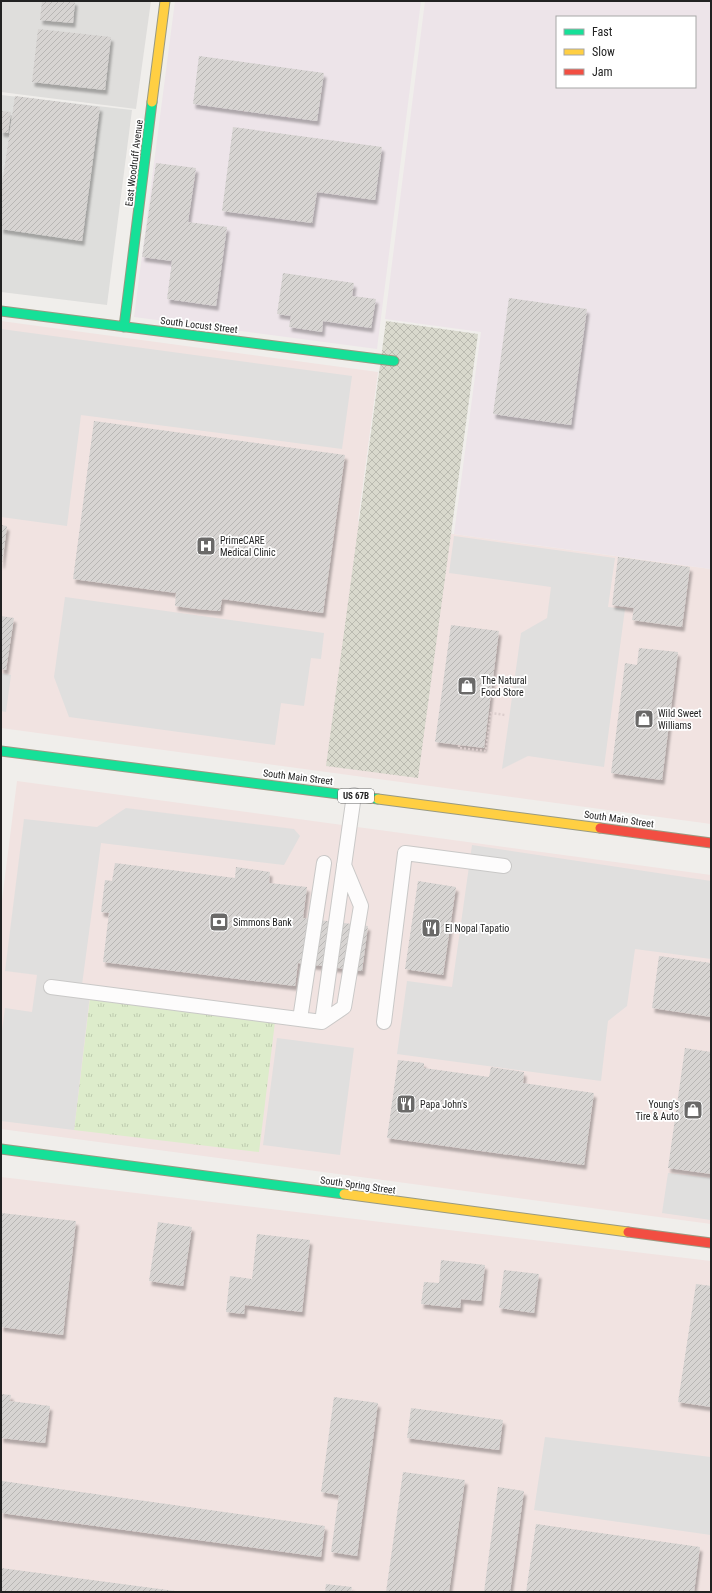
<svg xmlns="http://www.w3.org/2000/svg" width="712" height="1593" viewBox="0 0 712 1593" font-family="'Roboto Condensed',sans-serif">
<defs>
<pattern id="construction-cross-hatch" width="8" height="8" patternUnits="userSpaceOnUse"><rect width="8" height="8" fill="#d9d9cd"/><path d="M0 0l8 8M0 8l8-8" fill="none" stroke="#babab0"/></pattern>
<pattern id="grass-tufts" width="24" height="20" patternUnits="userSpaceOnUse"><rect width="24" height="20" fill="#ddeccb"/><path d="M3 7l-1-3M5 7V3M7 7l1-3M15 17l-1-3M17 17v-4M19 17l1-3" fill="none" stroke="#bdcaae"/></pattern>
<pattern id="building-hatch" width="6" height="6" patternUnits="userSpaceOnUse"><rect width="6" height="6" fill="#d7d4d2"/><path d="M-1 1l2-2M0 6l6-6M5 7l2-2" fill="none" stroke="#b8b6b4"/></pattern>
<filter id="shadow"><feDropShadow dx="2.5" dy="4.5" stdDeviation="1" flood-color="#0004"/></filter>
</defs>
<rect width="100%" height="100%" fill="#f0eeeb"/>
<path fill="#dfdedc" d="M1,1H151L136,109L1,92Z"/>
<path fill="#f1e3e1" d="M1,321L378,372L358,521L711,569V824L1,728Z
M17,781L711,875V1224L1,1129V908Z
M1,1177L711,1261V1592H1Z"/>
<path fill="#ede4e9" fill-rule="evenodd" d="M175,1H421L377,349L134,317Z
M425,1H711V569L454,534L481,332L385,319ZM557,17H695V87H557Z"/>
<path fill="#dededc" d="M1,95L132,110L107,305L1,292Z"/>
<path fill="url(#construction-cross-hatch)" d="M386,321L478,334L418,778L326,766Z"/>
<path fill="url(#grass-tufts)" d="M90,998L275,1022L259,1152L74,1130Z"/>
<path fill="#e0dfde" d="M1,329L352,376L342,449L81,415L67,526L1,517Z
M454,536L615,558L608,607L625,609L604,767L528,756L502,769L521,633L547,618L551,587L449,573Z
M65,597L324,633L321,659L311,658L304,706L281,703L275,745L69,717L54,677Z
M1,673L11,675L6,712L1,711Z
M126,808L294,829L300,836L284,865L101,843L82,985L91,986L74,1130L1,1121V1038L5,1008L32,1012L37,975L5,971L24,819L97,827Z
M472,845L711,881V959L635,949L627,1006L608,1021L601,1081L397,1054L407,981L452,987Z
M277,1038L354,1048L340,1155L263,1145Z
M668,1173L711,1178V1220L662,1213Z
M545,1437L711,1457V1535L534,1510Z"/>
<path fill="url(#building-hatch)" filter="url(#shadow)" d="M42,1H75L73,23L40,20Z
M38,29L111,37L105,90L32,82Z
M199,56L324,73L317,121L193,104Z
M15,96L100,107L82,241L1,229V177L3,178Z
M1,111L11,112L8,133L1,132Z
M233,127L382,147L375,200L317,192L312,223L222,211Z
M156,163L196,168L188,222L227,227L216,306L167,299L172,261L142,257Z
M283,273L354,283L352,296L376,299L371,328L323,321L322,332L289,327L291,316L277,314Z
M509,298L587,309L571,425L493,414Z
M94,421L345,455L323,613L222,599L220,611L197,609L175,606L176,593L73,579Z
M1,525L7,526L2,564H1Z
M618,557L690,567L682,627L632,620L634,608L612,605Z
M1,616L14,618L6,670L1,669Z
M451,625L499,631L484,748L435,742Z
M639,648L678,652L662,780L611,773L625,663L637,665Z
M115,863L235,878L236,867L270,872L269,883L307,887L303,918L368,926L362,971L298,963L295,986L103,962L109,913L101,912L105,880L112,881Z
M418,881L456,887L443,975L405,969Z
M659,956L711,963V1017L652,1008Z
M685,1048L711,1052V1174L668,1168Z
M398,1060L424,1063V1068L489,1077L491,1067L524,1072L523,1083L594,1093L584,1165L387,1138Z
M1,1213L76,1221L63,1335L1,1327Z
M158,1222L192,1227L183,1286L149,1281Z
M257,1234L310,1240L302,1312L245,1305L244,1314L226,1312L230,1276L252,1279Z
M441,1260L485,1265L481,1301L461,1299L460,1308L421,1304L424,1282L439,1283Z
M504,1270L539,1274L534,1313L499,1308Z
M696,1284L711,1286V1407L678,1402Z
M1,1394L11,1395L10,1401L50,1406L45,1443L1,1438Z
M334,1397L378,1403L357,1556L331,1552L339,1495L321,1492Z
M411,1408L503,1420L499,1450L407,1438Z
M403,1472L465,1480L449,1592H386Z
M2,1481L325,1526L321,1557L1,1513Z
M498,1487L524,1491L510,1592H484Z
M536,1524L700,1547L694,1592H526Z
M1,1568L175,1591V1592H1Z
M326,1584L352,1587L351,1592H325Z"/>
<g fill="none" stroke-linecap="round" stroke-linejoin="round">
<defs>
<path id="lane" d="M51,987L322,1022L354,795
M300,1019L324,863
M322,1022L344,1007L361,906L344,865
M384,1022L405,853L504,866"/>
<path id="fast" d="M1,311L394,361
M124,327L152,102
M1,751L378,799
M1,1149L344,1194"/>
<path id="slow" d="M152,102L165,1
M378,799L600,828
M344,1194L628,1232"/>
<path id="jam" d="M600,828L711,843
M628,1232L711,1243"/>
</defs>
<use href="#lane" stroke="#c9c8c7" stroke-width="16"/>
<use href="#fast" stroke="#999a82" stroke-width="11"/>
<use href="#slow" stroke="#999a82" stroke-width="11"/>
<use href="#jam" stroke="#999a82" stroke-width="11"/>
<path stroke="#dccecd" stroke-width="2.5" stroke-dasharray="2 2" stroke-linecap="butt" d="M459,745V748L486,751L491,713L505,715"/>
<use href="#lane" stroke="#fdfcfc" stroke-width="14"/>
<use href="#fast" stroke="#16e098" stroke-width="9"/>
<use href="#slow" stroke="#ffcf43" stroke-width="9"/>
<use href="#jam" stroke="#f24e42" stroke-width="9"/>
</g>
<defs>
<symbol id="hospital-square" viewBox="-11 -11 22 22"><rect x="-9" y="-9" width="18" height="18" rx="4" fill="#6a6968" stroke="#fff"/><path d="M-5-5h3v3.5h4V-5h3V5h-3V1.5h-4V5h-3Z" fill="#fff"/></symbol>
<symbol id="shop-square" viewBox="-11 -11 22 22"><rect x="-9" y="-9" width="18" height="18" rx="4" fill="#6a6968" stroke="#fff"/><path d="M-5-2.5h2.3a2.7 3.5 0 0 1 5.4 0H5L5.5 6h-11ZM-1.5-2.5h3a1.5 2.3 0 0 0-3 0Z" fill="#fff"/></symbol>
<symbol id="bank-square" viewBox="-11 -11 22 22"><rect x="-9" y="-9" width="18" height="18" rx="4" fill="#6a6968" stroke="#fff"/><path d="M-6-4H6V4H-6ZM0-2.3a2.3 2.3 0 1 0 0 4.6a2.3 2.3 0 1 0 0-4.6Z" fill="#fff"/></symbol>
<symbol id="restaurant-square" viewBox="-11 -11 22 22"><rect x="-9" y="-9" width="18" height="18" rx="4" fill="#6a6968" stroke="#fff"/><path d="M-5-6h1v4h1v-4h1v4h1v-4h1v5L-1.5 .5V6h-2V.5L-5-1ZM5-6V6H3V1.5H1.5Q1.5-4 5-6Z" fill="#fff"/></symbol>
</defs>
<g fill-rule="evenodd">
<use href="#hospital-square" x="195" y="535" width="22" height="22"/>
<use href="#shop-square" x="456" y="675" width="22" height="22"/>
<use href="#shop-square" x="633" y="708" width="22" height="22"/>
<use href="#bank-square" x="208" y="911" width="22" height="22"/>
<use href="#restaurant-square" x="420" y="917" width="22" height="22"/>
<use href="#restaurant-square" x="395" y="1093" width="22" height="22"/>
<use href="#shop-square" x="682" y="1099" width="22" height="22"/>
</g>
<g text-anchor="middle" dominant-baseline="central" stroke-width="3.5" stroke-linejoin="round" paint-order="stroke">
<rect fill="#fff" stroke="#646464" stroke-width="1" x="338" y="789" width="36" height="14" rx="3"/>
<g font-size="9" font-weight="bold" fill="#222">
<text x="356" y="796">US 67B</text>
</g>
<g font-size="10" fill="#222" stroke="#fff">
<text transform="translate(134 163) rotate(-83)">East Woodruff Avenue</text>
<text transform="translate(199 325) rotate(7)">South Locust Street</text>
<text transform="translate(298 777) rotate(7)">South Main Street</text>
<text transform="translate(619 819) rotate(8)">South Main Street</text>
<text transform="translate(358 1185) rotate(8)">South Spring Street</text>
</g>
<g font-size="10" fill="#222" stroke="#fff" text-anchor="start">
<text x="220" y="540">PrimeCARE<tspan x="220" dy="12">Medical Clinic</tspan></text>
<text x="481" y="680">The Natural<tspan x="481" dy="12">Food Store</tspan></text>
<text x="658" y="713">Wild Sweet<tspan x="658" dy="12">Williams</tspan></text>
<text x="233" y="922">Simmons Bank</text>
<text x="445" y="928">El Nopal Tapatio</text>
<text x="420" y="1104">Papa John's</text>
<text x="679" y="1104" text-anchor="end">Young's<tspan x="679" dy="12">Tire &amp; Auto</tspan></text>
</g>
</g>
<rect width="712" height="1593" fill="none" stroke="#222222" stroke-width="4"/>
<rect x="556" y="16" width="140" height="72" fill="#ffffff" stroke="#a7a7a7"/>
<rect x="564" y="29" width="20" height="6" fill="#16e098" stroke="#a7a7a7"/>
<text x="592" y="36" font-size="12" fill="#222222">Fast</text>
<rect x="564" y="49" width="20" height="6" fill="#ffcf43" stroke="#a7a7a7"/>
<text x="592" y="56" font-size="12" fill="#222222">Slow</text>
<rect x="564" y="69" width="20" height="6" fill="#f24e42" stroke="#a7a7a7"/>
<text x="592" y="76" font-size="12" fill="#222222">Jam</text>
</svg>
